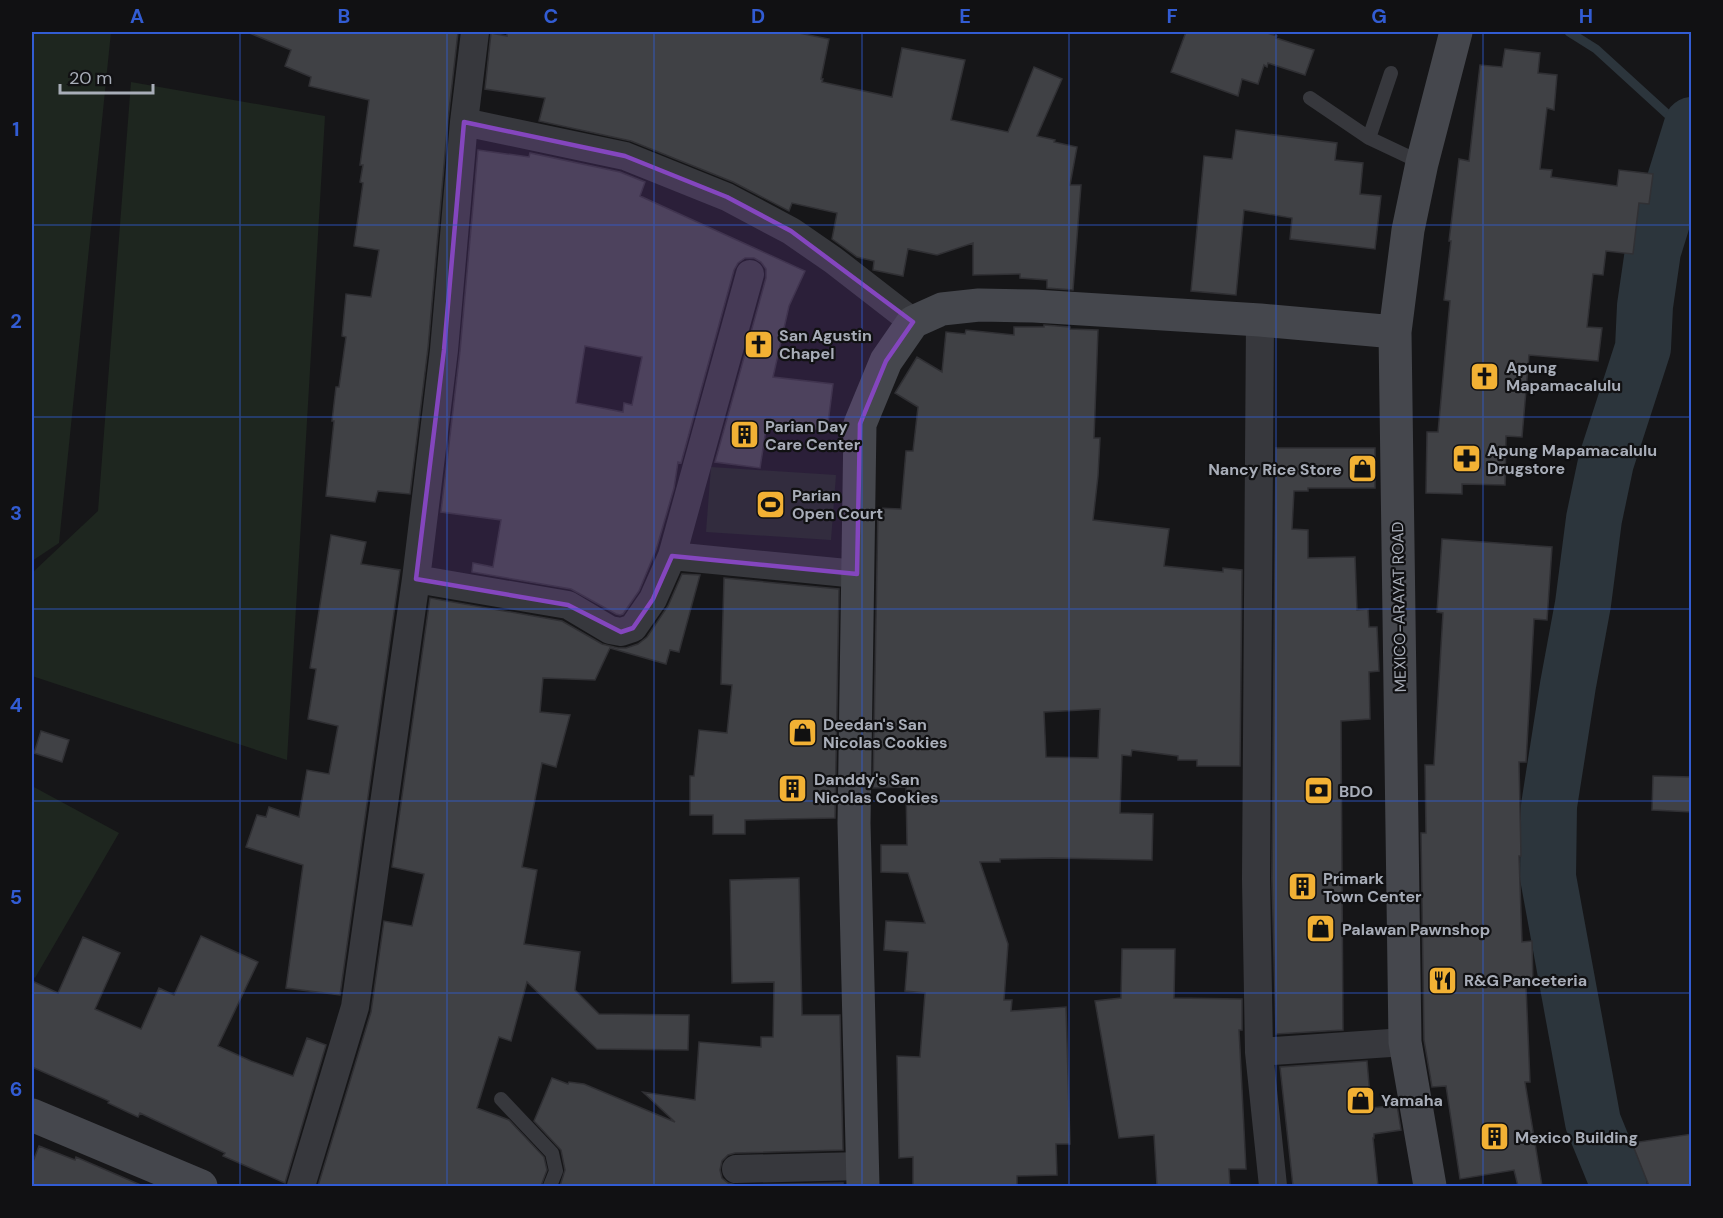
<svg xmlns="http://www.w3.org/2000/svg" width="1723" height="1218" viewBox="0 0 1723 1218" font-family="'DM Sans',sans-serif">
<rect width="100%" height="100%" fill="#161618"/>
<path fill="#1e261f" d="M32,32H111L59,543L32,561Z
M131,82L325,116L287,760L32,676V573L98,511Z
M711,467L836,475L831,540L706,532Z
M32,786L119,833L35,978L32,975Z"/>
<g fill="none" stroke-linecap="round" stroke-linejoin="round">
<path stroke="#2c353c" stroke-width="9" d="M1569,32L1596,49L1688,133"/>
<path stroke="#2c353c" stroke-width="56" d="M1619,1186L1593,1122L1548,877L1549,806L1568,685L1583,604L1594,519L1606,462L1643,348L1645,306L1653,251L1692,125"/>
</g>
<path fill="#404145" stroke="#303034" stroke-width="1.5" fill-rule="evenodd" d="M247,32H458L448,120L428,348L410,494L378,491L375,502L326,496L334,421H332L336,387H339L346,337L342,336L346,294L371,297L379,250L354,246L363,183L360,182L363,165H360L369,100L309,86L311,77L285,66L291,50Z
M507,32H794L829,39L821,79H823L822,82L892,97L902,48L965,60L951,120L1008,132L1034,67L1062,79L1037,136L1055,140L1054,142L1077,147L1070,185H1081L1073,290L1047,288V280L1020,278V274L973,275V243L937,255L908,249L903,276L873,270L874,261L857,257L832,239L837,213L792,203L789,211L733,182L631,141L539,121L545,98L485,89L491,33L507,36Z
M1186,32H1264L1277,36L1276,38L1314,50L1305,75L1268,63L1267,67L1264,65L1258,84L1242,79L1238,96L1171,72Z
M1505,49L1540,53L1538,73L1557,75L1554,110L1547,108L1540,169L1552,170L1551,177L1617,186L1619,170L1653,174L1649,204L1639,203L1633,254L1606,251L1603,275L1593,274L1587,327L1602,328L1598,361L1529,355L1522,437L1506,436L1505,485L1462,484V494L1426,493L1427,432H1438L1450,301L1444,300L1451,241H1449L1459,159L1469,161L1480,65L1502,67Z
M1236,130L1337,143L1335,160L1363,163L1360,194L1381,196L1375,249L1290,239L1292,218L1244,210L1236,295L1191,291L1204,156L1232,159Z
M478,150L529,157L530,153L620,172L645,182L640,196L805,271L789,306L773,377L833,384L827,431L767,423L760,468L715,462L766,278V269L761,262L754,258H745L738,263L734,270L681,463L678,462L674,488L656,550L639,591L623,614L620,615L616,614L571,589L472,572L473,563L493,567L501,520L441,512L460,351ZM585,346L642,357L632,405L624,403L623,412L576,403Z
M1044,325L1070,327V329L1098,330L1094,438H1100L1098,476L1093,520L1169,529L1164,566L1223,572V568L1242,570L1240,766H1197V760H1178V756L1132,750L1131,756L1122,755L1120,813L1153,814L1152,860L1052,858L1000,859V862H980L1008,944L1004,1000H1012L1011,1011L1066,1007L1070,1144H1056L1057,1175L1017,1176V1186H913V1157L899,1158L897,1056L920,1057L925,993L905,991L908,952L884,950L886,921L925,923L908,873L881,872V845H907L906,787L873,788L878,508L901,509L906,451H913L918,407L895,393L917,357L942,372L946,332L965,334L966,330L1014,335V327H1044ZM1100,709L1098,758L1046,757L1044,712Z
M1276,448H1375V488H1308V491H1294L1292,529L1308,530V558L1355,557L1357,610L1368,609L1369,627H1377L1379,671L1369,672L1370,719L1341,721L1343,1030L1276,1034L1272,879Z
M331,535L366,542L361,564L400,570L340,995L286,988L303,865L246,847L257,815L266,817L269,807L299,817L307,770L329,774L338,726L308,719L316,669L310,668Z
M1442,539L1552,547L1547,620L1534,619L1526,762H1519L1521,856H1519L1522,942L1532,941L1533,986H1526L1530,1082H1525L1542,1186H1518L1514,1170L1460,1179L1446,1086L1432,1087L1424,1040L1421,833H1426L1425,765H1434L1443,613L1437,612Z
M682,574L700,575L679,652L670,650L666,664L610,648L595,680L543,678L540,712L570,715L556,767L542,763L522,867L537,870L524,944L580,952L575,990L599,1014L689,1015L688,1050L597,1049L527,982L511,1041L499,1037L477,1108L509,1120L544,1157L547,1170L541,1186H318L371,1012L384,921L412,926L424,874L392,867L430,598L562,621L602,644L618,648H626L638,644L647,637L668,606Z
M724,578L839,589L835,818L745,820V834H713V815H690V776H694L699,730L727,733L732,685L721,684Z
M41,731L69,740L62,762L34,753Z
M1653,776L1692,777V812L1652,810Z
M799,878L802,1015H840L843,1150L735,1153L728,1155L722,1161L720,1170L722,1178L728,1183L736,1185L843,1183V1186H560L565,1170L561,1150L534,1121L552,1078L568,1084L569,1082L584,1084L675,1122L643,1092L695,1100L699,1042L761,1047V1037H773L774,982L732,983L730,880Z
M201,936L258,962L218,1046L251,1061L293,1076L307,1038L326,1045L285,1183L223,1156L225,1153L140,1113L138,1117L108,1103L109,1101L32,1067V981L58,993L83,937L120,953L95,1009L141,1029L159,988L174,995Z
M1122,949H1175L1174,998L1242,999V1030H1239L1246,1169H1229L1230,1186H1157L1154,1135L1119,1138L1095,1001L1121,998Z
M1367,1061L1371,1108L1397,1105L1401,1130L1374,1134V1138H1373L1378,1186H1293L1280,1067Z
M1692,1134V1186H1649L1632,1143Z
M39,1146L75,1160L76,1157L143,1186H32V1164Z"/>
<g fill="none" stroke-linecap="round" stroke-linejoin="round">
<path stroke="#37383d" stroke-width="14" d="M1310,98L1369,138L1422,163
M1369,138L1391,73
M501,1099L552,1153L556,1171L550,1186"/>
<path stroke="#37383d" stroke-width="28" d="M464,122L625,156L727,197L791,231L833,260L913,322
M1260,320L1256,879L1259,1052L1273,1186
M672,556L857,574
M416,579L568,605L610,630L621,632L633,628L653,599L672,556L750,274
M1259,1052L1405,1042
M736,1169L862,1166
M301,1186L355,1007L416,579L444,350L464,122L475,32"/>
<path stroke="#45474d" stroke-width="33" d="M32,1115L201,1186
M863,1186L854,823L860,424L886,361L913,322L942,309L979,305L1034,306L1260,320L1395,332
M1430,1186L1405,1042L1395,332L1408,230L1422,163L1456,32"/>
</g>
<path fill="#8446be" fill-opacity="0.2" stroke="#8446be" stroke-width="4.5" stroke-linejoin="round" d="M464,122L625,156L727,197L791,231L913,322L886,361L860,424L857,574L672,556L653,599L633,628L621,632L568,605L416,579L444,350Z"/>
<path fill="none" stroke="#325cd3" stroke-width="1.5" stroke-opacity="0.55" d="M240,32V1186M447,32V1186M654,32V1186M862,32V1186M1069,32V1186M1276,32V1186M1483,32V1186M32,225H1692M32,417H1692M32,609H1692M32,801H1692M32,993H1692"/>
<defs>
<symbol id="church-square" viewBox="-11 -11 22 22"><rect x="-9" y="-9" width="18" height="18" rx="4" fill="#f2b134" stroke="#111113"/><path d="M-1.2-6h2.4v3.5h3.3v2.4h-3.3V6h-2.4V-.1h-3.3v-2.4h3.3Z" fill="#111"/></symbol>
<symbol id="building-square" viewBox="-11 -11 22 22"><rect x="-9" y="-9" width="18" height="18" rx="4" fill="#f2b134" stroke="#111113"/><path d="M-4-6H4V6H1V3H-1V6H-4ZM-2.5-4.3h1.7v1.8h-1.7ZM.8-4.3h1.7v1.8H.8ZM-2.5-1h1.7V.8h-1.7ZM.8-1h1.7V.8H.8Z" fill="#111"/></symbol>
<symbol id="pharmacy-square" viewBox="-11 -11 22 22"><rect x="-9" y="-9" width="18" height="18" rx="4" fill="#f2b134" stroke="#111113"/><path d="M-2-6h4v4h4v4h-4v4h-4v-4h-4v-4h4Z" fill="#111"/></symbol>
<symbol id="shop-square" viewBox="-11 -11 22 22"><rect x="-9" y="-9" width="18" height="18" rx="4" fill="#f2b134" stroke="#111113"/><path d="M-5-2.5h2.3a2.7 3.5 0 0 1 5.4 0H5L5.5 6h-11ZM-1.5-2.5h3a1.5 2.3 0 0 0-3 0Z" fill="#111"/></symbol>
<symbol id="stadium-square" viewBox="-11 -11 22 22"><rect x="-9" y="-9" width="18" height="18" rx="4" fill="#f2b134" stroke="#111113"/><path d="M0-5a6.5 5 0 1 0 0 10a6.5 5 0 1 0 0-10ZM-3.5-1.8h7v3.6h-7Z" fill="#111"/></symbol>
<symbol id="bank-square" viewBox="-11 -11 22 22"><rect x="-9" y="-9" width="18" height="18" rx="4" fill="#f2b134" stroke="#111113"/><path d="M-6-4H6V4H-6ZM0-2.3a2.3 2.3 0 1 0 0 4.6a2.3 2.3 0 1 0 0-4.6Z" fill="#111"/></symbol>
<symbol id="restaurant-square" viewBox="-11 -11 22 22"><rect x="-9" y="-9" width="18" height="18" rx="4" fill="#f2b134" stroke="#111113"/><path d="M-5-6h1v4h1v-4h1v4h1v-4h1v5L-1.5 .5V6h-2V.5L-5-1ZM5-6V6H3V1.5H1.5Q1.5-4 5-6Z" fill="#111"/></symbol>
</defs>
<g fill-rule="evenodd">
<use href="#church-square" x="742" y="328" width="33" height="33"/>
<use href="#church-square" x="1468" y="360" width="33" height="33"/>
<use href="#building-square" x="728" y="418" width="33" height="33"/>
<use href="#pharmacy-square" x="1450" y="442" width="33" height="33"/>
<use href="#shop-square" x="1346" y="452" width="33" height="33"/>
<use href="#stadium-square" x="754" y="488" width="33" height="33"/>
<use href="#shop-square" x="786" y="716" width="33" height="33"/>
<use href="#building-square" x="776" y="772" width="33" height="33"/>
<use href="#bank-square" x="1302" y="774" width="33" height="33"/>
<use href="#building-square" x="1286" y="870" width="33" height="33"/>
<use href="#shop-square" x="1304" y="912" width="33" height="33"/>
<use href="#restaurant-square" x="1426" y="964" width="33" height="33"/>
<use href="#shop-square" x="1344" y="1084" width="33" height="33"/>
<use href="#building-square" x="1478" y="1120" width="33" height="33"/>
</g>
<g text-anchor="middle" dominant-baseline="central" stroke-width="4.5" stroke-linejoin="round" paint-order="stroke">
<g font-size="16" font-weight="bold" fill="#a8adb8" stroke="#111113" text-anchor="start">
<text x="779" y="335">San Agustin<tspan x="779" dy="18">Chapel</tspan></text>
<text x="1506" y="367">Apung<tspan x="1506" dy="18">Mapamacalulu</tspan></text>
<text x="765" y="426">Parian Day<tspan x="765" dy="18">Care Center</tspan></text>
<text x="1487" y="450">Apung Mapamacalulu<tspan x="1487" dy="18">Drugstore</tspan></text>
<text x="1342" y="469" text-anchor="end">Nancy Rice Store</text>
<text x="792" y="495">Parian<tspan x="792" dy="18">Open Court</tspan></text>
<text x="823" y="724">Deedan's San<tspan x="823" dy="18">Nicolas Cookies</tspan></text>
<text x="814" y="779">Danddy's San<tspan x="814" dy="18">Nicolas Cookies</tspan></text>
<text x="1339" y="791">BDO</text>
<text x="1323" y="878">Primark<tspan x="1323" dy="18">Town Center</tspan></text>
<text x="1342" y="929">Palawan Pawnshop</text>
<text x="1464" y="980">R&amp;G Panceteria</text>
<text x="1381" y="1100">Yamaha</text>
<text x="1515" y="1137">Mexico Building</text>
</g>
<g font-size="16" fill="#a8adb8" stroke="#111113">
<text transform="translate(1399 607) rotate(-91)">MEXICO-ARAYAT ROAD</text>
</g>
</g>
<rect width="1723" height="1218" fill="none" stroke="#111113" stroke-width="66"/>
<path d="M60 84v9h93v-9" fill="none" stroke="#a8adb8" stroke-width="3"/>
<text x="69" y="84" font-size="18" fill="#a8adb8" stroke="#111113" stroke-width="4.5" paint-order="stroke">20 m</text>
<rect x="33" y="33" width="1657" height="1152" fill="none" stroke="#325cd3" stroke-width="2"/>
<g font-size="20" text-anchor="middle" font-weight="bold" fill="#325cd3">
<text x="137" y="23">A</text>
<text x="344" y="23">B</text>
<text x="551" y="23">C</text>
<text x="758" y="23">D</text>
<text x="965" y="23">E</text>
<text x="1172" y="23">F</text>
<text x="1379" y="23">G</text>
<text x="1586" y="23">H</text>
<text x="16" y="136">1</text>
<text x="16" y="328">2</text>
<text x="16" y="520">3</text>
<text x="16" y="712">4</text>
<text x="16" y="904">5</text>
<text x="16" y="1096">6</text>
</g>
</svg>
